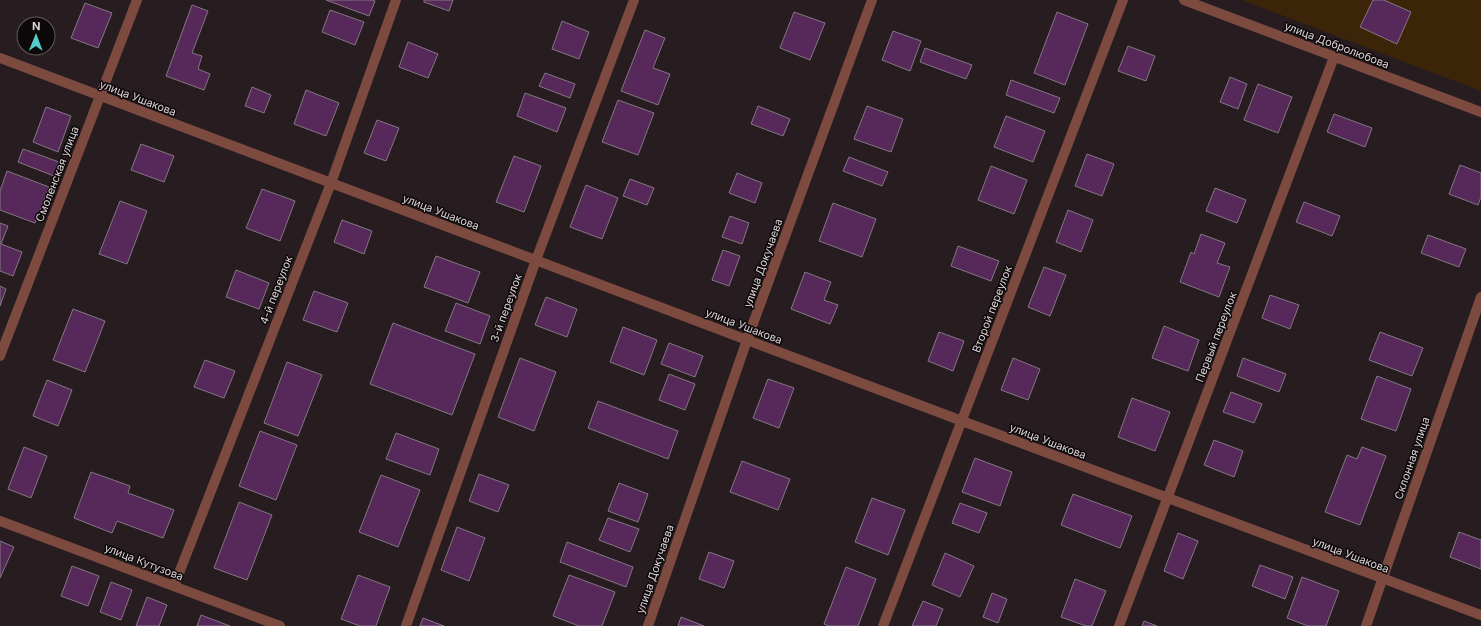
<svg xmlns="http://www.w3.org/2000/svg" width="1481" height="626" viewBox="0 0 1481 626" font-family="Inter,sans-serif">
<rect width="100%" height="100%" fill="#271c1f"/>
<path fill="#3c2409" d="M1242,0H1481V91Z"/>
<path fill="#57285a" stroke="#827882" d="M326,0H372L375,1L369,16Z
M424,0H453L449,11L424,2Z
M1373,0H1384L1411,12L1397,44L1360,27Z
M85,3L112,13L98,48L71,38Z
M192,5L208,11L192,53L202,56L198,69L210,74L204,90L166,76Z
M330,10L364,22L355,45L322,32Z
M794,12L825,23L810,60L780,48Z
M1057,12L1088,24L1065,85L1034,73Z
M562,21L589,32L579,59L552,49Z
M645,30L665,38L653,68L670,74L658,105L621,91Z
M893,31L921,41L910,71L882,60Z
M408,42L438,54L428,78L399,67Z
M1128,46L1155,56L1146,81L1118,71Z
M925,48L972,65L966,79L920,62Z
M545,73L575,84L570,98L539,86Z
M1230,77L1247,84L1238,109L1220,102Z
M1011,80L1060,98L1054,113L1006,95Z
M1258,84L1292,97L1278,133L1244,120Z
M252,87L271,95L264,113L245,106Z
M306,90L339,103L326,136L294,124Z
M525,93L566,108L557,132L517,116Z
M618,100L654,113L638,155L602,142Z
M758,106L790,119L783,136L751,124Z
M867,106L903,119L891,152L854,139Z
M46,107L71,116L58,152L33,142Z
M1334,114L1372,128L1365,147L1327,132Z
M1006,116L1045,131L1033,162L994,147Z
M377,120L399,128L386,161L364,153Z
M141,144L174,156L164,182L131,170Z
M23,149L59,162L54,176L18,162Z
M1087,154L1114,164L1102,196L1075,186Z
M514,156L541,166L524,212L496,202Z
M849,157L888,172L882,186L843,171Z
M1460,165L1481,173V197L1478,205L1449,194Z
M991,166L1027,180L1014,214L978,200Z
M7,171L49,187L35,223L0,210V191Z
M737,173L762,183L755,203L729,193Z
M630,179L654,188L647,205L623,196Z
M586,185L618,198L602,239L570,227Z
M1215,188L1246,200L1237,223L1206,211Z
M262,189L295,201L280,241L246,228Z
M120,201L147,211L127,264L99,254Z
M1304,202L1340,216L1332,236L1296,222Z
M833,203L876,219L862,257L819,241Z
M1068,210L1093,220L1081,252L1056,242Z
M730,216L749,223L742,244L722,237Z
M342,220L372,231L364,254L334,242Z
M0,223L8,226L1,244L22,252L13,276L0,271Z
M1201,234L1225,243L1217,263L1230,267L1219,297L1180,282L1191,252L1194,254Z
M1428,235L1466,249L1459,267L1421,253Z
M958,246L999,261L991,281L951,266Z
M723,250L740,256L729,286L712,280Z
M436,256L480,272L468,303L424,287Z
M1044,267L1066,275L1050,316L1028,307Z
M236,270L269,283L259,309L226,297Z
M805,272L831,282L824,300L838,305L830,324L791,309Z
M0,286L6,289L0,306Z
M314,291L348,303L337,332L303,320Z
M1270,295L1299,305L1290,329L1262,318Z
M546,297L577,309L567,337L535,325Z
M456,303L490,316L480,344L445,331Z
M73,309L105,321L85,372L53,360Z
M393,323L475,354L452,415L370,384Z
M1164,326L1199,340L1188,371L1152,358Z
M623,327L657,340L644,375L610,362Z
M939,332L964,341L953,371L928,361Z
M1380,332L1423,348L1412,376L1369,360Z
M669,343L703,356L695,377L661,364Z
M520,358L556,372L534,431L498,417Z
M1013,358L1040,369L1028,400L1001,390Z
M1243,358L1286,374L1279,392L1237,376Z
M205,360L235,371L224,398L194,387Z
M287,362L322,375L298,436L264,423Z
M669,374L695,384L685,410L659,400Z
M1377,376L1411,389L1396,431L1361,419Z
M768,379L794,388L779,428L753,418Z
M47,380L72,390L58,426L33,416Z
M1231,392L1262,404L1254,423L1223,412Z
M1132,398L1170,412L1155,451L1118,437Z
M598,401L678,431L668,459L588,428Z
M260,431L297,445L276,500L239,486Z
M396,433L439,449L430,475L386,459Z
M1214,440L1243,451L1234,477L1204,465Z
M24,447L47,456L31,498L8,489Z
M1362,447L1386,456L1360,525L1325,512L1347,455L1357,459Z
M975,458L1012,472L1000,506L962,492Z
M742,461L790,479L778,510L730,492Z
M91,472L130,486L128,493L174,510L163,538L117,521L112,533L74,518Z
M479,474L509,485L498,512L469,501Z
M381,475L420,490L398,547L359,532Z
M619,483L648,494L638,522L608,511Z
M1073,494L1132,516L1120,548L1061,525Z
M872,498L905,510L888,555L855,542Z
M239,502L272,515L247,580L214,568Z
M960,503L987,513L979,533L952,523Z
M608,518L639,529L630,552L599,540Z
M457,527L485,538L469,581L441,570Z
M1459,532L1481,540V569L1450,557Z
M1178,533L1198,541L1183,579L1164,571Z
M0,541L14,547L0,578Z
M567,542L633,567L626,587L560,562Z
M709,552L734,561L724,588L699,579Z
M945,553L974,566L960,597L932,585Z
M1260,565L1293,577L1285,599L1252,586Z
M72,566L99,576L88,606L61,596Z
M846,567L876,579L858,626H829L824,624Z
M358,575L390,587L376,626H360L341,619Z
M569,575L615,592L602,626H579L553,616Z
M1302,577L1339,591L1326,626H1308L1287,618Z
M1075,579L1106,591L1092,626H1086L1061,617Z
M111,582L132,590L121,620L100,612Z
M992,593L1007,599L998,623L983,617Z
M147,597L167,605L159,626H136Z
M923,601L943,609L936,626H912Z
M201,615L230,626H197Z
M681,617L704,626H678Z
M423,618L444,626H420Z
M1144,621L1157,626H1142Z"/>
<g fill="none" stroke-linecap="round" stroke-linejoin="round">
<path stroke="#7d4a40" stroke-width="10" d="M1184,0L1481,112
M0,58L962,421L1481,615
M0,356L137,0
M0,521L280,626
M174,586L331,183L396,0
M406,626L536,260L634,0
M648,626L747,340L872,0
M883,626L1123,0
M1119,626L1334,57
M1366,626L1481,297"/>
</g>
<g text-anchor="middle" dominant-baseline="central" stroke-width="3" stroke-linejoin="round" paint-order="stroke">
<g font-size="11" fill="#dcd4d6" stroke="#0d0809">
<text transform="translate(1337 45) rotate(21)">улица Добролюбова</text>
<text transform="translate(138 98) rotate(21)">улица Ушакова</text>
<text transform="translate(57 174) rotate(-69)">Смоленская улица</text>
<text transform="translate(441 212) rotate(21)">улица Ушакова</text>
<text transform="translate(763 263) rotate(-70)">улица Докучаева</text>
<text transform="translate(276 290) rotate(-69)">4-й переулок</text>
<text transform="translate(506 308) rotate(-70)">3-й переулок</text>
<text transform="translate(992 309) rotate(-69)">Второй переулок</text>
<text transform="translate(744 326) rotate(21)">улица Ушакова</text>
<text transform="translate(1216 337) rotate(-69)">Первый переулок</text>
<text transform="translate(1048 441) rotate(21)">улица Ушакова</text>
<text transform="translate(1412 458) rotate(-71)">Склонная улица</text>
<text transform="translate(1351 555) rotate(21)">улица Ушакова</text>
<text transform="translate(144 562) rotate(21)">улица Кутузова</text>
<text transform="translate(655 569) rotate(-71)">улица Докучаева</text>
</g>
</g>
<g transform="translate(36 36) rotate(1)"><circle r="19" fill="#0d0809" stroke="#605a5b"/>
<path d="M0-3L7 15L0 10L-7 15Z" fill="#53cdc9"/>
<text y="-6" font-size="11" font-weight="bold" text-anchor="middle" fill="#dcd4d6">N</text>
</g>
</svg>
